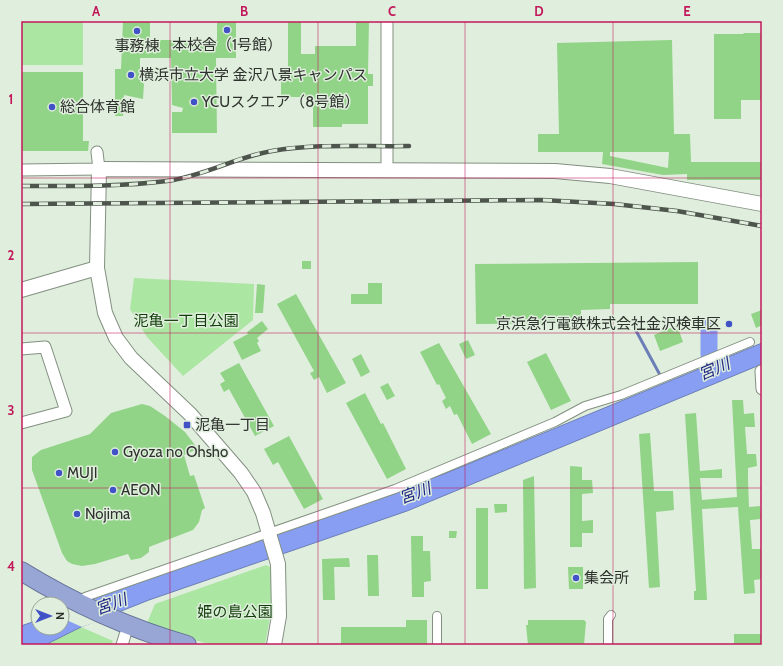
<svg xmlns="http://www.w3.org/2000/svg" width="783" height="666" viewBox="0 0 783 666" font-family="Cabin,'Noto Sans JP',sans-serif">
<rect width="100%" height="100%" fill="#e0eedd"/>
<path fill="#abe6a2" d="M21,21H83V65H21Z
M134,278L254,284L253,320L183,376L147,337L130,309Z
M266,565L270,567C277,592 269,620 265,645H212L173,634L147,623L155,604Z
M81,627L113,641L111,645H45Z"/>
<path fill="#879ef2" stroke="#6c7eb7" d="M762,343V364L407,511L149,600L81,627L45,645H21V626L38,620V628H62V608L444,474Z"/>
<path fill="#e0eedd" d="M92,598L123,612L82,627L62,618V608Z"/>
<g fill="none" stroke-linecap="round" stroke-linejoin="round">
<path stroke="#6c7eb7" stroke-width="3" d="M634,327L660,375"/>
<path stroke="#879ef2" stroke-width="17" d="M709,327V355"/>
</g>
<path fill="#91d487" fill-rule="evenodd" d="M123,21H150V40H217V21H236V58H216L217,133H172V112H182L183,108L172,105L171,58H140V80L144,84L143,99L124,95L123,116H115V69H121Z
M288,21H301V54H315V46H356V21H369L368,74H373V86H368V124H342V127H313V97H281V79H288Z
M743,33H762V100H741V119H714V34H744Z
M672,40L674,134H690L691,162H762V180H687V174L663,175L602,164L603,152H538V134H559L557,43ZM610,152H669L668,168L610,156Z
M21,72H83V141H89L88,151H21Z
M302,261H311V269H302Z
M698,262V304H610V309L581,310V323L476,324L475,264Z
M368,283H382V304H351V294H368Z
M257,284L265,285L263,313H255Z
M296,294L346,383L327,393L319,377L314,380L310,373L314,371L277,304Z
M762,310V325L756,328L751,314Z
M262,321L268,329L257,338L259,341L257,343L261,351L242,360L233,342L248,334L247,332Z
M677,325L683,342L660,351L654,335Z
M468,340L475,355L466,359L459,344Z
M439,343L491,434L472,444L457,414L454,415L450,406L446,409L442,401L446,398L439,384L437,385L420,352Z
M546,353L571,401L551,410L527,362Z
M361,354L370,372L361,377L352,359Z
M239,363L274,426L255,436L229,389L224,392L220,384L225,381L220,373Z
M388,383L395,396L387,400L380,387Z
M365,393L381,424L383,423L406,469L387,479L346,403Z
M732,400H743L744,414L754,413L755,427H745L747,454H756L757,466L748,468V480L749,507L760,506L761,519L750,520L752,549H762V579L754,580L755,593L744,594L738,507L702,509L707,600H694V591H696L685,414L696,413L700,471L722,469V478H700L702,500L737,497Z
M142,404L150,406L165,416L185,432L198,449L184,455L190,476L194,475L205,508L202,510L199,522L193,530L149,547V552L141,558L131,560L128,554L95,564L82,566L72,564L67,561L62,553L32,470V457L41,450L90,434L111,413Z
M650,433L654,491H673L674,510L656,512L660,587L649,588L639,434Z
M289,436L323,499L304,509L278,462L273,465L264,449Z
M570,466L582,467V480H592L593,493L582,494V521L593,520V533H582V547H570Z
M534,476L536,588L524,589L523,480Z
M494,504H507V512L495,513Z
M476,508H488V589H476Z
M449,531H457L456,538H449Z
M411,536H423V551H430L431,581L424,582V597H412Z
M367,555H378L379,596H368Z
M349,558L350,567H334L335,600H323L322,559Z
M568,567H583V589H569Z
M406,620H427V645H341V627H406Z
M528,620H584L586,622L584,645H528L526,625H528Z
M734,634H762V645H734Z"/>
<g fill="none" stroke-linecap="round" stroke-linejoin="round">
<defs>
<path id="pedestrian" d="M85,597L395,489L555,422L585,406L621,395L750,342
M437,616V645
M608,645V619L611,615"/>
<path id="minor" d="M387,21V170
M21,170L99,169L97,152
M21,349L45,347L66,411L21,423
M761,371L762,389
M122,645L125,635"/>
<path id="tertiary" d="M21,290L97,268
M274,645L279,616L278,564L263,513L254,492L241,473L190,414L131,358L116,338L105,313L97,268L99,169L555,171L610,176L762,204"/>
<path id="trunk" d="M21,571C73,603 128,628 187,645"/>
</defs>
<use href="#pedestrian" stroke="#839081" stroke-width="10"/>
<use href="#minor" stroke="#839081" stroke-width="13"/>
<use href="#tertiary" stroke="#839081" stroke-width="16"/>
<use href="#trunk" stroke="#626f93" stroke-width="20"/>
<use href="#pedestrian" stroke="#fff" stroke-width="8"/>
<use href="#minor" stroke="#fff" stroke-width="11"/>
<use href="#tertiary" stroke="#fff" stroke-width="14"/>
<use href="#trunk" stroke="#98a6d6" stroke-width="18"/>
<defs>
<path id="rail" d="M21,186C70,186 119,187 167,181C204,176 236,157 272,151C317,143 364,147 409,146
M21,204L542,200L614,204L677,211L762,226"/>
</defs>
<use href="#rail" stroke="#4e554d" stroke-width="4.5"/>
<use href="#rail" stroke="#e0eedd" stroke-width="3" stroke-dasharray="9" stroke-linecap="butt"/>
</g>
<path fill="none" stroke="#c2185b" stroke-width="1" stroke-opacity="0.55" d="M170,21V645M318,21V645M465,21V645M613,21V645M21,178H762M21,333H762M21,488H762"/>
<g fill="#4052c6" stroke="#e0eedd" stroke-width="1.5">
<circle cx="227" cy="30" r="4"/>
<circle cx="137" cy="31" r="4"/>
<circle cx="131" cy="75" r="4"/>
<circle cx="194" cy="102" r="4"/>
<circle cx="52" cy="107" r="4"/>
<circle cx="729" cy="324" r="4"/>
<rect x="183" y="421" width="8" height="8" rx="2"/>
<circle cx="115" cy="452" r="4"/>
<circle cx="59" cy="473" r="4"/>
<circle cx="113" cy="490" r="4"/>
<circle cx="77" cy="514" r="4"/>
<circle cx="576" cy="578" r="4"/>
</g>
<g text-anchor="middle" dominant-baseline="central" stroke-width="3" stroke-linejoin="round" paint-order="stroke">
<g font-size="15" fill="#2d322c" stroke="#e0eedd" text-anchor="start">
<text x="227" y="45" text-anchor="middle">本校舎（1号館）</text>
<text x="137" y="46" text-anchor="middle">事務棟</text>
<text x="139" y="75">横浜市立大学 金沢八景キャンパス</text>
<text x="202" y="102">YCUスクエア（8号館）</text>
<text x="60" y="107">総合体育館</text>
<text x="721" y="324" text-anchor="end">京浜急行電鉄株式会社金沢検車区</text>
<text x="195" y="425">泥亀一丁目</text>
<text x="123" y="452">Gyoza no Ohsho</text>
<text x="67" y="473">MUJI</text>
<text x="121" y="490">AEON</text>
<text x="85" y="514">Nojima</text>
<text x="584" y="578">集会所</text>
</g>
<g font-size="15" fill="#0f3c08" stroke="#e0eedd">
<text x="186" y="321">泥亀一丁目公園</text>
<text x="235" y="612">姫の島公園</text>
</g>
<g font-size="16" font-style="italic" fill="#1e2584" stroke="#e0eedd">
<text transform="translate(714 369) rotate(-23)">宮川</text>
<text transform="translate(415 493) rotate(-20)">宮川</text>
<text transform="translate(111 604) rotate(-20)">宮川</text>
</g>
</g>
<rect width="783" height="666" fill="none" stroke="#e0eedd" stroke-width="44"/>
<g transform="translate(50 616) rotate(90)"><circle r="19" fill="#e0eedd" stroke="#98a396"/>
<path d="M0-3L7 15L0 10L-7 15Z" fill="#4052c6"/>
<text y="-6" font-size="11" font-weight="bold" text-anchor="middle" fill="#2d322c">N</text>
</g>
<rect x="22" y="22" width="739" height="622" fill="none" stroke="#c2185b" stroke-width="1.5"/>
<g font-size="13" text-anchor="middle" font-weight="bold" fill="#c2185b">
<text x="96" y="16">A</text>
<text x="244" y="16">B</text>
<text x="392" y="16">C</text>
<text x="539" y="16">D</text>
<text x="687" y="16">E</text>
<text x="11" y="104">1</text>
<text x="11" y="260">2</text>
<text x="11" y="415">3</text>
<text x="11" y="571">4</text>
</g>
</svg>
